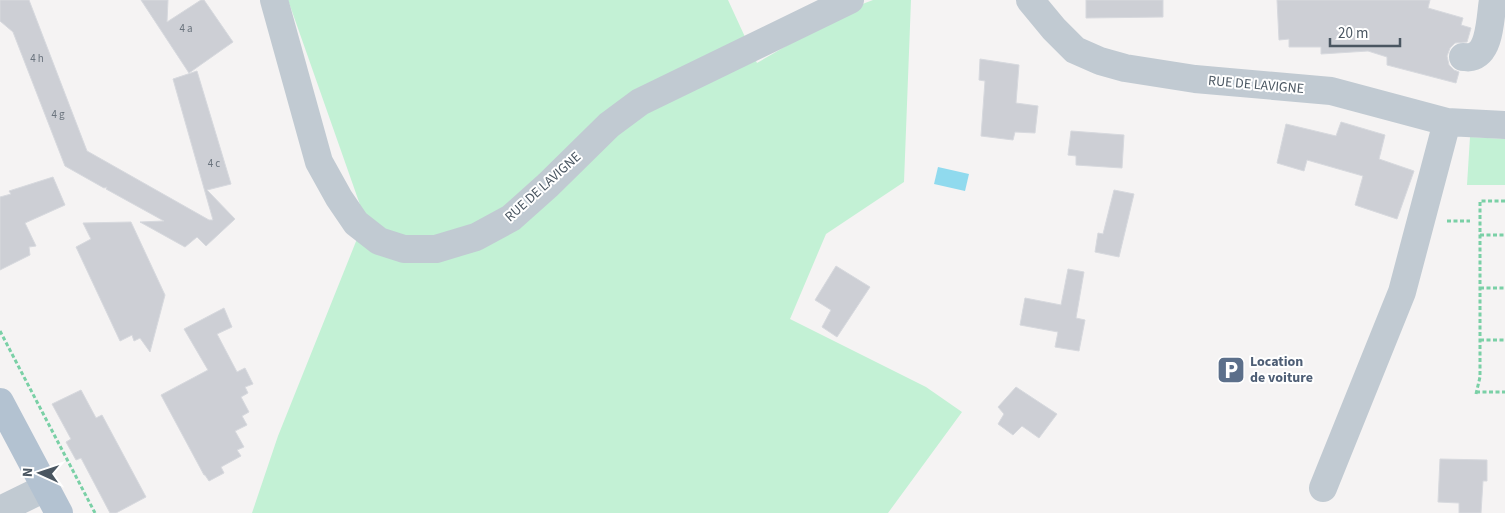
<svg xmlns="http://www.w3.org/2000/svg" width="1505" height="513" viewBox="0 0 1505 513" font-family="'Source Sans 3',sans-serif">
<rect width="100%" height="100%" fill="#f5f3f3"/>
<path fill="#c3f1d5" d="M288,0H728L757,63L852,8L873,0H911L904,182L826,234L790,319L926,387L962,412L888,513H252L278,436L365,219Z
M1470,137L1505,139V185H1467Z"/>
<path fill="#90daee" d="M938,167L969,174L965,191L934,184Z"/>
<path fill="#cdcfd5" stroke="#d7d9de" d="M0,0H29L87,151L209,220H213L173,79L197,71L231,184L207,190L235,219L206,246L197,237L185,247L140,222L164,221L106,189L107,187L104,188L65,166L13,32L0,21Z
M141,0H168L167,22L201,0H204L233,42L189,73Z
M1086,0H1163V17L1086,18Z
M1277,0H1430L1428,8L1463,18L1461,25L1471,28L1467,42L1455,43L1450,48L1447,56L1449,65L1454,70L1459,72L1456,83L1387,65V57L1368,51L1321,54V47H1289V39L1279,40Z
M980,59L1019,65L1016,103L1038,106L1035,133L1015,132L1013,140L981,136L985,81L979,80Z
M1341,122L1385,135L1379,159L1414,171L1397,219L1355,205L1363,176L1307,160L1304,171L1277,163L1286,124L1336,136Z
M1071,131L1124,135L1122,168L1076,165V156L1068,155Z
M53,177L65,205L25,223L36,246L29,247L30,255L0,270V197L11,194L9,191Z
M1114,190L1134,194L1119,257L1095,252L1098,233L1103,234Z
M131,222L165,295L150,352L140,338L134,341L132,335L120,341L76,247L91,239L83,223Z
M836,266L870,287L837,337L822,327L831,310L815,300Z
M1068,269L1084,272L1076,318L1085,320L1079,351L1055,347L1058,332L1020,325L1025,298L1061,305Z
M224,308L232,327L217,334L237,372L245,368L253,384L245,387L248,393L241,397L249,412L242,416L247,425L235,431L244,447L237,450L241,456L221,467L224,473L209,481L205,475H204L161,395L208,370L184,329Z
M1016,387L1057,414L1039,438L1022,426L1013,435L998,424L1004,414L998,407Z
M81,390L96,418L102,415L146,497L116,513H110L81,458L76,460L66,442L71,439L52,404Z
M1440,459L1487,460V481H1483L1481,513H1459V503L1438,502Z"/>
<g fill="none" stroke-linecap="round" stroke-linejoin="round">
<path stroke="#7ad0a6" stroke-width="3" stroke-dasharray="4 2.5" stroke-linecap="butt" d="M1447,221H1470
M1480,235H1505
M1480,288H1505
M0,331L95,513
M1480,340H1505
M1476,392H1505
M1476,394L1480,377V201H1505"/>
<path stroke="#c1cad2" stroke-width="28" d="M274,0L319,162L339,198L356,223L379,241L404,249H436L476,237L511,218L548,185L609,125L640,102L850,0
M1030,0L1054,29L1075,50L1100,61L1125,68L1195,79L1331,91L1447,122L1505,125
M1463,57C1466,57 1468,58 1471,57C1491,53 1490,16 1493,0
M1323,488L1402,292L1447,122
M0,510L45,488"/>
<path stroke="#b3c2d1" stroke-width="28" d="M0,402L59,513"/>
</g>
<defs>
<symbol id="parking-square" viewBox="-11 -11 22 22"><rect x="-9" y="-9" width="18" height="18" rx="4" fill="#5c6f8a" stroke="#fff"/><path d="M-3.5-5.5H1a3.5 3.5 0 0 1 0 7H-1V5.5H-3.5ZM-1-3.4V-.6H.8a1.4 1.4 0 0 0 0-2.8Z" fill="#fff"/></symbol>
</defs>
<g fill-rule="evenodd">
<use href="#parking-square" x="1215" y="354" width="32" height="32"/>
</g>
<g text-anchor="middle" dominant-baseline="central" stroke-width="4" stroke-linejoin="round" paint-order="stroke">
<g font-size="11" fill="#6b747e">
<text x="186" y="28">4 a</text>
<text x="37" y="58">4 h</text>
<text x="58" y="114">4 g</text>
<text x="214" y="163">4 c</text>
</g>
<g font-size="14" fill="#4a5661" stroke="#fff">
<text transform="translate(1256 85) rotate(5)">RUE DE LAVIGNE</text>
<text transform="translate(543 187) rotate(-42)">RUE DE LAVIGNE</text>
</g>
<g font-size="14" font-weight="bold" fill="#4e5e75" stroke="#fff" text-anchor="start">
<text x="1250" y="362">Location<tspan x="1250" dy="16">de voiture</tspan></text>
</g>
</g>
<g transform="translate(40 473) rotate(273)" stroke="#ffffff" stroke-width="4" paint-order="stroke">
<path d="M0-4L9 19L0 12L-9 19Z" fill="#4a5661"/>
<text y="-8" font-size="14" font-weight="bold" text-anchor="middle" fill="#4a5661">N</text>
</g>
<path d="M1330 38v8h70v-8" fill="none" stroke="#4a5661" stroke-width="2.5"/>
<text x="1338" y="38" font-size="15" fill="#4a5661" stroke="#ffffff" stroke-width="4" paint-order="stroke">20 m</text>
</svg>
